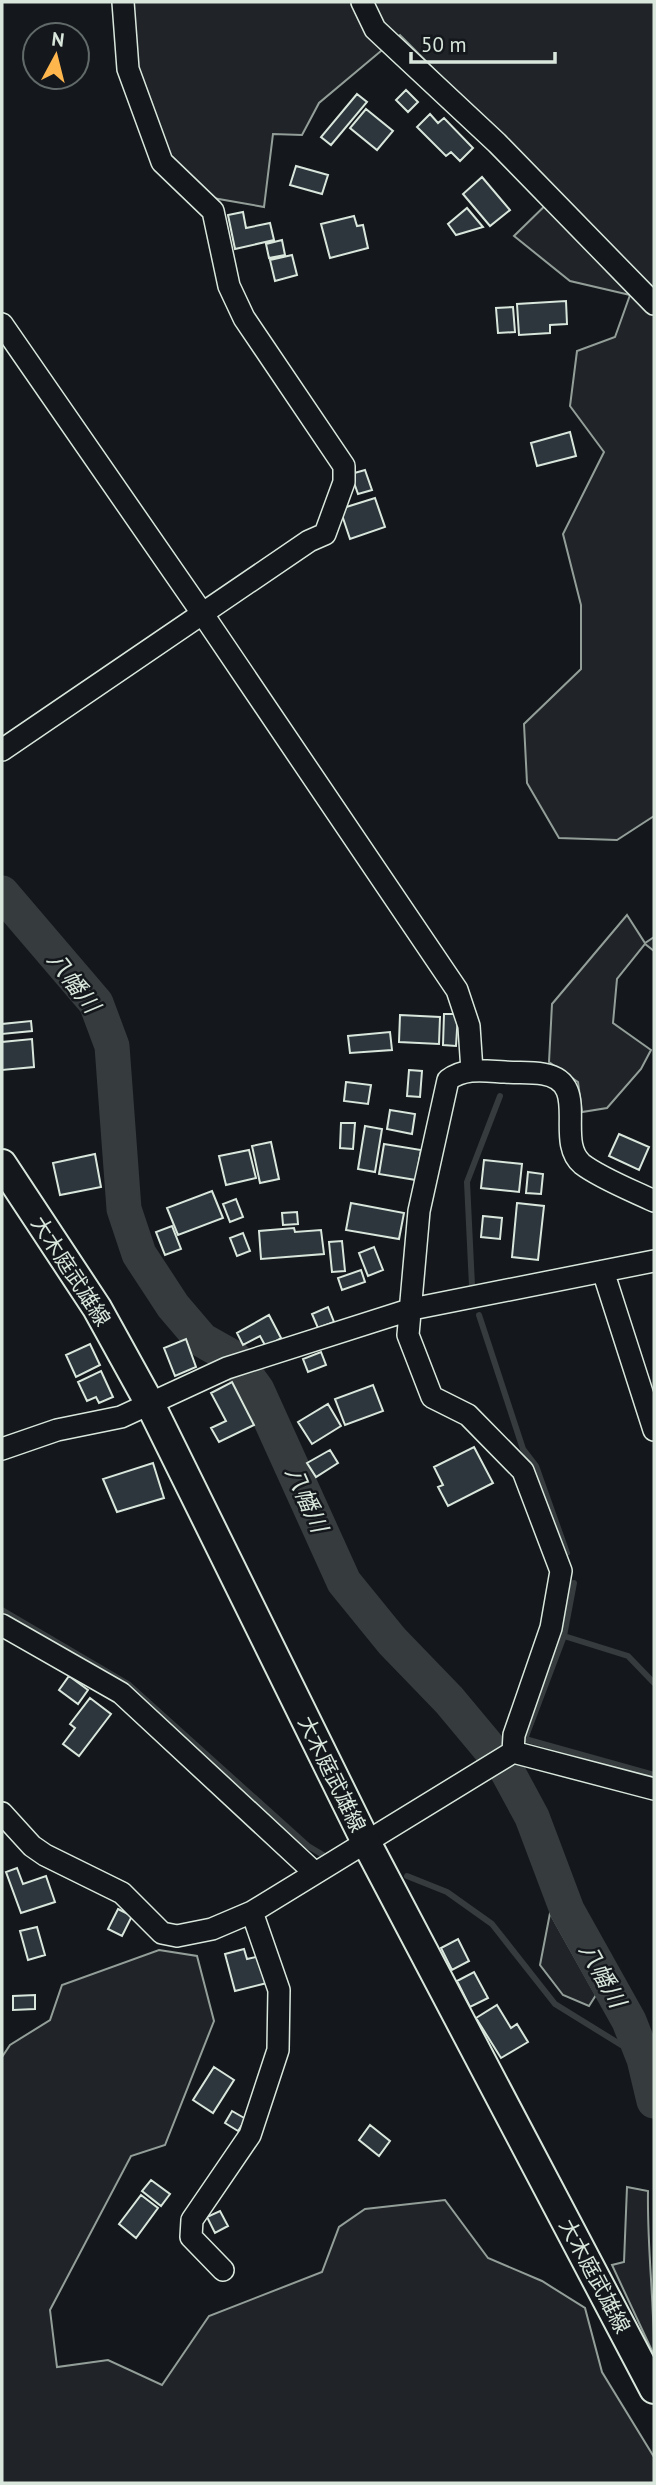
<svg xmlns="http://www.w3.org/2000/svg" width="656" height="2485" viewBox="0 0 656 2485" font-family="'PT Sans','Noto Sans JP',sans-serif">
<rect width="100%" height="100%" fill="#14181c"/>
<path fill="#202428" stroke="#939e99" stroke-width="2" d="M131,2H654V816L617,840L559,838L527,783L524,724L581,669V605L563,534L604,452L570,406L577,351L615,337L630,295L570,281L514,236L558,193L400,35L319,103L302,135L273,134L264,207L213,198L167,162L134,66Z
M627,915L645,943L654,937V951L645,944L617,979L613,1023L651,1050L641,1069L607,1108L582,1112L578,1082L549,1062L552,1004Z
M550,1913L596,1995L589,2006L563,1995L540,1965Z
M159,1950L197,1956L214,2021L165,2145L131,2156L50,2310L57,2367L108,2360L162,2385L209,2316L322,2272L339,2227L365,2209L445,2200L488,2258L542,2281L585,2308L602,2372L654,2457V2483H2V2057L10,2045L50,2020L62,1985Z
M627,2187L648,2191C647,2247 654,2299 654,2355L612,2265L624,2262Z"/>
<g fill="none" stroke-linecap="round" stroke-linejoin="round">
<path stroke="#363b3e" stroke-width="6" d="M472,1286L467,1182L500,1096
M479,1315L523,1449L536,1466L567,1553
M574,1583L564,1636L525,1739L654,1775
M2,1610L128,1684L308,1846L323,1855
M564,1636L628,1656L654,1683
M407,1876L447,1892L492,1924L555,2004L644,2059"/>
<path stroke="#363b3e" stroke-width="35" d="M2,893L96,1003L112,1046L124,1209L139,1254L173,1306L202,1340L234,1358L257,1390L344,1582L392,1641L449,1700L505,1767L532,1817L567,1910L629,2021L644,2059L654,2101"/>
</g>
<path fill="#2c363c" stroke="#d8e6dc" stroke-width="2" d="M406,90L418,102L408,112L396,100Z
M357,94L367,102L331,145L321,137Z
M366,109L393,131L377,150L350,128Z
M430,114L438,123L444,118L473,148L460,161L451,152L446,156L417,127Z
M296,166L328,175L322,194L290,185Z
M482,177L510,210L490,226L463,194Z
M467,208L483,227L456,235L448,224Z
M243,212L246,228L270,223L274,240L235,249L228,215Z
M354,216L357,226L363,225L368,248L330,258L321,224Z
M282,240L285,255L269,258L266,244Z
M292,255L297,275L275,281L270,260Z
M566,301L567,324L550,325V333L519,335L517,304Z
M513,307L515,332L498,333L496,308Z
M570,432L576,456L537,466L531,443Z
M365,470L372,490L358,494L351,474Z
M375,498L385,527L350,539L340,509Z
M444,1014H458L456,1046L443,1045Z
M400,1015L440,1017L439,1044L399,1042Z
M31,1021L32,1031L2,1034V1024Z
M390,1032L392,1050L350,1053L348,1036Z
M32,1039L34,1067L2,1070V1042Z
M409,1070L422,1071L420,1097L407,1096Z
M346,1082L371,1085L368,1104L344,1101Z
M390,1110L415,1114L412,1134L387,1129Z
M341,1123H355L353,1149L340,1148Z
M365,1126L382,1129L375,1172L358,1169Z
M619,1134L649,1147L639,1170L609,1156Z
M271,1142L279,1179L260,1183L252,1146Z
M384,1144L421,1150L416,1180L379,1174Z
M249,1150L256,1178L226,1185L219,1156Z
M95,1154L101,1187L60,1195L53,1163Z
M484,1160L522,1164L519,1192L481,1188Z
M528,1172L543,1174L541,1194L526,1193Z
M212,1191L223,1218L178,1235L167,1208Z
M236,1199L243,1217L230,1222L223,1204Z
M351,1203L404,1213L399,1239L346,1230Z
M517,1203L544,1206L538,1260L512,1257Z
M297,1212L298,1224L283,1225L282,1213Z
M483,1216L502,1218L500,1239L481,1237Z
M172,1226L181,1249L165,1255L156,1232Z
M294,1228L295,1232L321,1230L324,1254L261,1259L259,1231Z
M243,1233L250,1251L237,1256L230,1238Z
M342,1241L345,1271L332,1272L329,1242Z
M374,1247L383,1270L368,1276L359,1253Z
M361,1270L365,1282L342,1290L338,1278Z
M328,1307L334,1322L318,1328L312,1314Z
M269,1315L281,1338L266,1347L260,1336L243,1345L237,1333Z
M186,1339L196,1367L175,1376L164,1348Z
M90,1344L100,1365L76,1377L66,1355Z
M321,1352L326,1365L308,1372L303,1359Z
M101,1371L113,1397L99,1403L96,1397L87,1401L78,1382Z
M232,1382L254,1425L219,1442L211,1428L226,1421L211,1393Z
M373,1385L383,1411L345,1425L335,1399Z
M328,1404L341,1426L312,1444L298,1422Z
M474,1447L493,1483L448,1506L438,1487L443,1485L434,1467Z
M330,1450L338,1463L316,1477L307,1463Z
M153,1463L164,1498L117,1512L103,1479Z
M69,1676L88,1690L78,1704L59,1690Z
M90,1698L111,1714L79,1756L63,1744L75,1728L70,1724Z
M17,1868L23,1884L46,1876L55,1902L21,1913L6,1872Z
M118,1909L132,1916L122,1936L108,1929Z
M37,1927L45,1955L28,1960L20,1931Z
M458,1939L469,1961L452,1970L441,1948Z
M244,1949L247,1959L260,1956L267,1983L235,1991L225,1954Z
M474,1972L488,1998L470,2007L457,1981Z
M35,1995V2009L13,2010V1996Z
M497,2005L511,2028L517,2024L528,2042L501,2058L476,2018Z
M214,2067L234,2080L213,2113L193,2100Z
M232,2111L246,2119L238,2131L225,2123Z
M370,2125L390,2141L379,2156L359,2140Z
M151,2180L170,2194L161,2206L142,2191Z
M141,2195L158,2208L136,2238L119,2224Z
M220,2211L228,2226L215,2233L207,2217Z"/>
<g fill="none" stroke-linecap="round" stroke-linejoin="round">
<defs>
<path id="minor" d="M362,2L375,29L497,143L654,304
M2,324L202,613L457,990L469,1026L472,1071
M2,750L309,541L325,534L344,482V466L244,318L229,286L213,211L162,162L128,69L123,2
M603,1271L654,1430
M2,1449L57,1430L121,1417L227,1368L412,1309L654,1261
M2,1625L121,1693L315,1873
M513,1752L514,1735L551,1628L561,1571L523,1471L468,1415L432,1397L408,1335L419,1211L448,1080C465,1067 485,1071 505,1072C517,1073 531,1072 543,1074C592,1082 554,1140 582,1164C600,1178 633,1191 654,1201
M2,1813L32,1846L45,1855L122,1893L162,1933L177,1936L212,1929L252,1912L513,1752L654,1789
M223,2270L191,2237L192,2220L250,2135L278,2050L279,1990L252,1912"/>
<path id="major" d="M2,1164L97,1308L150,1404L366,1842L654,2389"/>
</defs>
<use href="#minor" stroke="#d8e6dc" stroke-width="24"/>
<use href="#major" stroke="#d8e6dc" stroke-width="32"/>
<use href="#minor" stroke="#14181c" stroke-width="21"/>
<use href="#major" stroke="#14181c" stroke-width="28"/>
</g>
<g text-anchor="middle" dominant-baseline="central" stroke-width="5" stroke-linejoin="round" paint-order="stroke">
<g font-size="21" fill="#d8e6dc" stroke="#14181c">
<text transform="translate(71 1271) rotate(57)">大木庭武雄線</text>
<text transform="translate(332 1774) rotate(64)">大木庭武雄線</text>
<text transform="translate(595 2276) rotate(62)">大木庭武雄線</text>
</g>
<g font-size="23" font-style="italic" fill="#d8e6dc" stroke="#14181c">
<text transform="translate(74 982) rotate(53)">八幡川</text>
<text transform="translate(307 1499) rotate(66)">八幡川</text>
<text transform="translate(603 1975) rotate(61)">八幡川</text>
</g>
</g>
<rect width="656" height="2485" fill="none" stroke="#d8e6dc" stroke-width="7"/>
<g transform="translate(56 56) rotate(7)"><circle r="33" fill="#14181c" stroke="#626a69" stroke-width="2"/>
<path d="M0-5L12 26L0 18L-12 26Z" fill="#ffb74d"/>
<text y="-10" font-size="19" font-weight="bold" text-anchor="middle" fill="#d8e6dc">N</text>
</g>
<path d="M411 52v10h144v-10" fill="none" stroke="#d8e6dc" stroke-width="3.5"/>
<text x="421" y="52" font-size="21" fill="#d8e6dc" stroke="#14181c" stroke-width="5" paint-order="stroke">50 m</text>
</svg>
